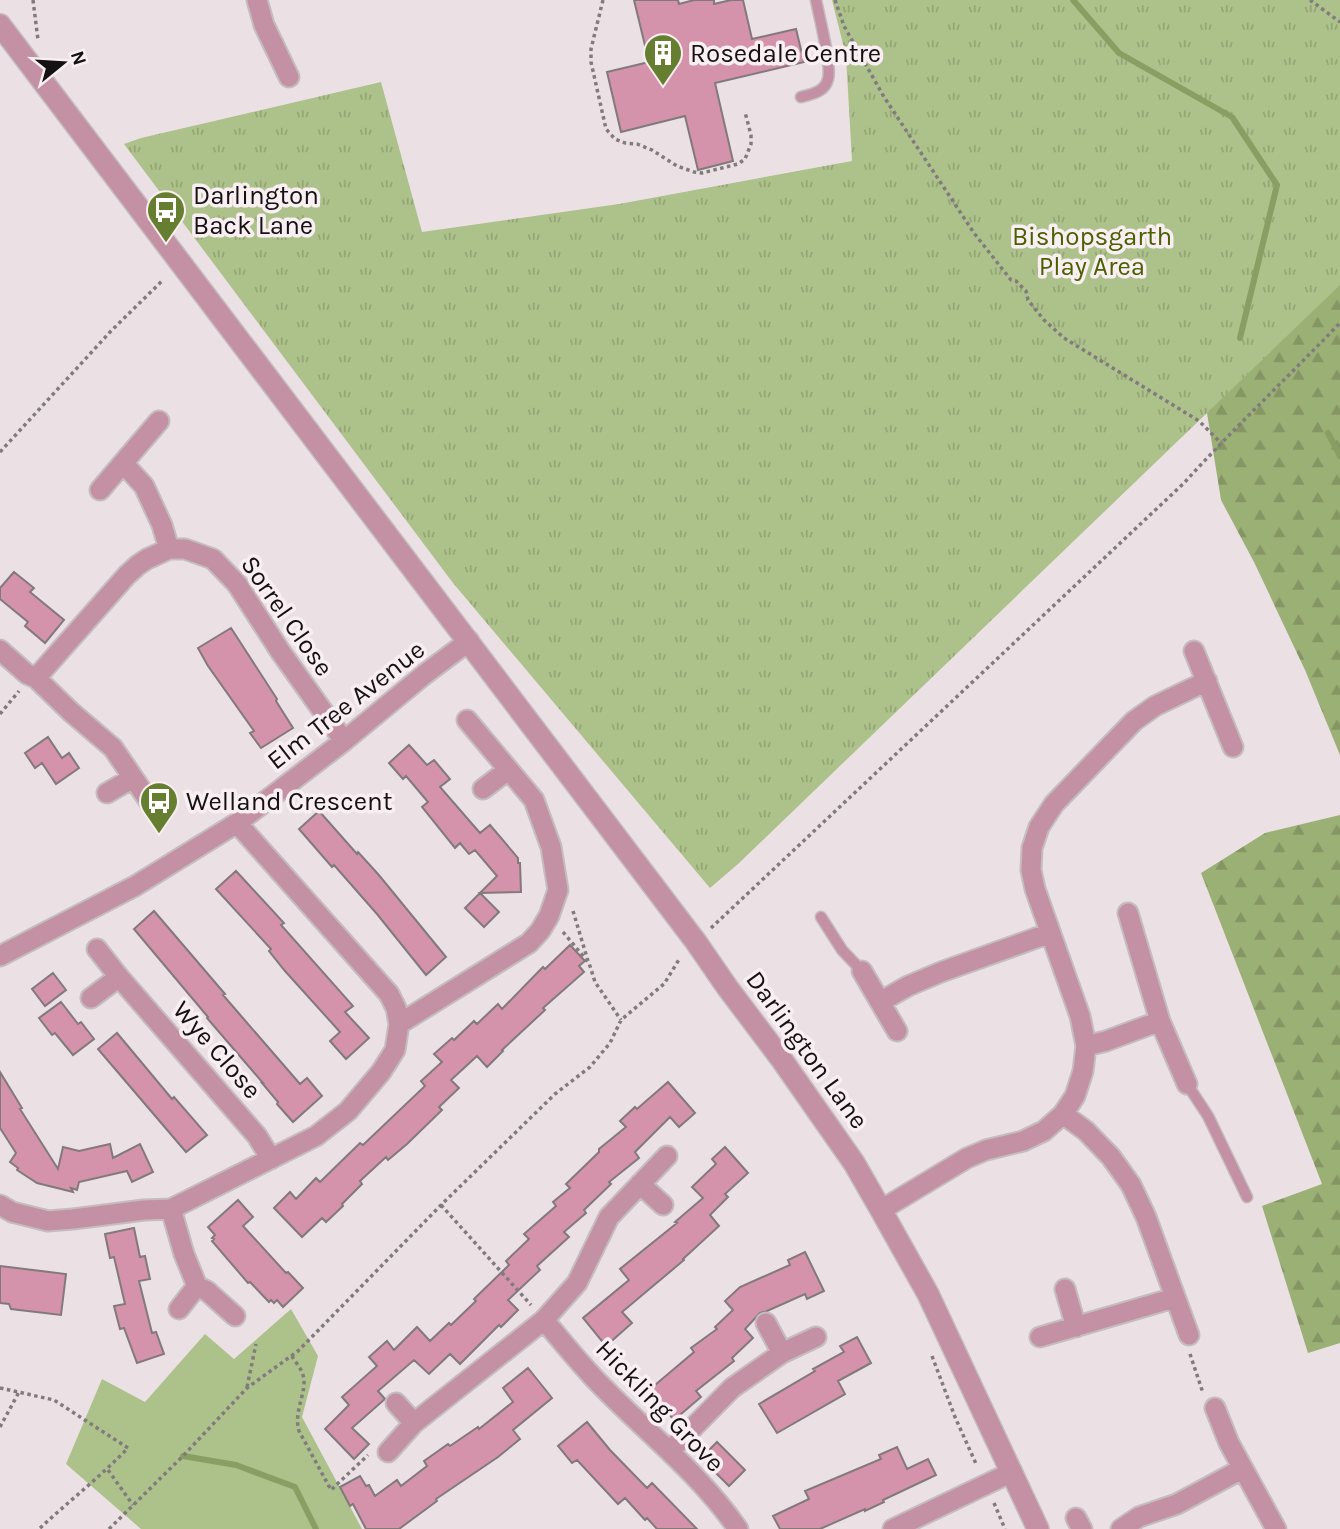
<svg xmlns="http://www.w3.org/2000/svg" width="1340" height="1529" viewBox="0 0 1340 1529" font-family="Karla,sans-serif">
<defs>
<pattern id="forest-firs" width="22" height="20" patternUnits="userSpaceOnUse" patternTransform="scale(1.75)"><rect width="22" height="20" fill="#9bb075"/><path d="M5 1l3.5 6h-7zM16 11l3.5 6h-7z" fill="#859664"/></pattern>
<pattern id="park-tufts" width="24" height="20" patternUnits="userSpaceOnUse" patternTransform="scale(1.75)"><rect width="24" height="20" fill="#adc18a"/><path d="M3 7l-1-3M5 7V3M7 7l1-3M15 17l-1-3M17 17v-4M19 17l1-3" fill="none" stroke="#94a576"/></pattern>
</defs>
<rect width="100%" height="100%" fill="#ebe1e4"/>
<path fill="#adc18a" d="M291,1309L318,1356L302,1417L362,1529H141L66,1464L102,1379L145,1402L205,1334L234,1359Z"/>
<path fill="url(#forest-firs)" d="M1340,155V755L1305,670L1254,562L1221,500L1192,320Z
M1340,815V1343L1308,1353L1262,1206L1322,1184L1201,873L1265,833Z"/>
<path fill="url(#park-tufts)" d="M832,0H1340V285L738,864L710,888L453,583L124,144L141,138L381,82L422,232L619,204L852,161L846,56Z"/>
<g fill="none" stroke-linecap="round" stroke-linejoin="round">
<path stroke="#899e63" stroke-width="6" d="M1073,0L1119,53L1232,117L1277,185L1240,338
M1328,433L1340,456
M183,1456L236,1465L295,1487L316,1529"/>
</g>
<path fill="#d493aa" stroke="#82797c" stroke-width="2" d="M634,0H678L679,4L694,0H714V4L731,0H743L752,39L796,29L804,62L715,83L733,161L698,170L685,116L621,132L607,72L649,62Z
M14,572L34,588L30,592L64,620L45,643L25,626L28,622L0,599V588Z
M231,628L277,699L276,701L293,728L261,748L250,733L254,731L208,666L198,648Z
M48,737L62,758L69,753L79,768L56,784L42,763L35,768L25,753Z
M409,745L427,765L434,760L450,779L440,787L480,833L490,825L518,858V863H520L521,892L480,893L499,912L484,927L465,908L497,876L475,850L469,854L460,843L455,848L422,807L428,802L406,776L403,779L389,763Z
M319,811L357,854L358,852L378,874L446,957L426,975L377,914L334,865L332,867L299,829Z
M236,871L284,923L281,925L353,1006L345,1012L369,1038L346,1059L330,1041L340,1032L285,971L269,951L271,949L216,889Z
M154,911L225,994L223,995L242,1017L300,1084L307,1078L322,1096L293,1122L277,1104L278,1102L262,1083H263L207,1018L208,1017L134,929Z
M570,945L585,961L579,966L584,972L543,1008L545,1010L502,1050L503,1051L487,1067L477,1056L451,1080L459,1088L439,1107L442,1110L407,1144L388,1160L386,1157L360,1181L362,1184L342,1204L343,1206L326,1222L322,1218L302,1237L274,1208L290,1192L296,1199L316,1178L320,1182L360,1143L363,1145L425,1086L421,1081L442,1062L434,1054L452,1038L454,1040L474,1021L477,1024L498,1004L502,1009L543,967L545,969Z
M53,973L66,990L45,1006L32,989Z
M61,1002L78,1024L81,1022L94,1039L73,1055L55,1033L52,1035L39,1018Z
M117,1033L172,1099L174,1097L207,1135L186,1152L98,1049Z
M0,1072L22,1108L20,1109L58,1169L63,1147L79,1151L110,1144L113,1158L140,1144L153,1172L132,1182L127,1171L79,1182L77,1190L71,1188L73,1192L37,1183L17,1170L18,1168L10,1162L16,1153L0,1128Z
M668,1082L695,1113L679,1127L670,1117L635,1152L639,1158L609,1182L611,1184L584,1210L586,1213L564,1232L569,1237L537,1266L540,1270L508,1300L518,1310L501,1327L499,1325L460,1364L450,1354L429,1374L414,1360L378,1391L385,1399L352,1428L369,1444L354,1459L325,1429L349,1405L342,1397L377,1366L369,1357L387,1341L394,1350L417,1327L430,1341L449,1323L451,1325L476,1301L474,1299L509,1265L506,1261L529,1239L524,1234L556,1206L553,1202L570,1188L566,1184L599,1152V1149L626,1127L620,1121L635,1107L637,1109Z
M725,1147L748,1173L725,1194L728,1197L710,1215L719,1226L683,1259L684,1260L622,1312L632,1323L606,1346L583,1318L629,1280L620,1269L677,1223L675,1222L703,1198L692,1187L716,1164L712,1159Z
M238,1200L253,1217L243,1226L286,1273L288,1272L303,1288L283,1307L277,1300L274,1303L271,1300L269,1302L250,1282L248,1283L212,1241L214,1239L212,1238L215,1235L208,1227Z
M134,1228L140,1257L145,1256L150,1279L139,1281L152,1333L156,1332L164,1354L137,1363L124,1328L120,1329L114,1306L125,1304L114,1257L110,1258L105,1234Z
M805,1252L824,1291L807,1299L805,1294L767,1311L760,1313L745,1329L753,1338L732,1358L734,1361L696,1391L701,1397L674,1420L649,1390L694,1352L691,1348L717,1329L715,1327L733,1310L725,1301L740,1287L790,1265L788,1260Z
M0,1266L66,1274L61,1315L11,1309L9,1304L0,1303Z
M857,1337L871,1363L838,1381L845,1394L777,1433L759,1404L815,1371L813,1369L844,1352L840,1346Z
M528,1368L552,1398L513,1430L520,1439L498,1457L436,1499L437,1501L399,1529H366L353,1504L350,1506L340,1487L360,1476L366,1486L369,1485L375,1496L397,1480L401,1486L427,1466L424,1461L448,1444L450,1446L478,1427L479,1429L513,1402L503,1388Z
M587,1422L610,1450L647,1488L652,1483L697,1529H657L647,1518L645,1520L625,1498L618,1504L577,1460L572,1463L558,1446Z
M717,1442L745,1470L729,1486L701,1458Z
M897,1447L907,1469L928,1459L936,1475L883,1500L884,1502L865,1511V1509L820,1529H780L773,1516L809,1499L805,1491L881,1459L879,1455Z"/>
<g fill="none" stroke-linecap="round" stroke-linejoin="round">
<defs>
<path id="service" d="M801,97C812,94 825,92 828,79C832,66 819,16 816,0
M821,917L842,950L862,971
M1187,1084L1208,1116L1247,1197"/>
<path id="minor" d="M257,0L264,25L289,77
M159,421L123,463L144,486L162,525L169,549
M100,490L123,463
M0,650L27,674L36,678
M1194,651L1233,747
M483,789L508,770
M107,793L133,778
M151,804L113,748L71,712L36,678L127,575L138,565L147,559L169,549H185L213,559L237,584L280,651L344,741
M1128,913L1160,1021L1187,1084
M97,949L119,977L257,1136L271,1159
M0,956L135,886L237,823L344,741L425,674L469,641
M862,971L897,1031
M91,998L119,977
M880,1002L908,986L941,972L1050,933
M399,1024L529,943L540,931L549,916L558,890L551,847L534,800L467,720
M1086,1046L1106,1041L1160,1021
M1063,1114L1086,1131L1111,1157L1131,1185L1146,1217L1189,1335
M640,1184L663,1205
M0,1205L12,1212L48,1221L73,1219L144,1210L171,1209L316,1136L348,1111L381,1072L395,1050L399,1024L396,1008L389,994L237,823
M171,1209L184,1254L197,1286L207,1291L235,1316
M881,1210L967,1158L986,1150L1023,1141L1044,1131L1063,1114L1075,1096L1083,1071L1086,1046L1080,1016L1035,889L1031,870L1032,848L1039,827L1054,804L1134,721L1155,706L1207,681
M1065,1289L1076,1327
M179,1309L197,1286
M544,1320L577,1283L609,1217L667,1156
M766,1323L782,1353
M1040,1337L1174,1298
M396,1403L414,1423
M1215,1408L1229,1443L1276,1529
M670,1451L732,1388L782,1353L816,1337
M388,1452L414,1423L544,1320C560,1339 576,1359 593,1377C641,1428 698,1471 738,1529
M1076,1518L1082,1529
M893,1529L1012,1472
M1121,1529L1139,1517L1177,1504L1242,1469"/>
<path id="tertiary" d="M0,25L696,942L727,987L782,1060L854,1163L881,1210L928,1294L1038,1529"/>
</defs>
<use href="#service" stroke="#c4bcbe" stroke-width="13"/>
<use href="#minor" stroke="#c4bcbe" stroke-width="23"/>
<use href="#tertiary" stroke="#c4bcbe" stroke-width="24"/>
<path stroke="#817b7d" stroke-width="3.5" stroke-dasharray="3.5 3.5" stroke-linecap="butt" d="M33,0L38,40
M603,0L591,49V62L606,129L615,139L625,143L637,144L652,150L677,166L694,172L702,173L738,164L745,159L751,144V135L745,112
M835,0L844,26L884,97L974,233L1011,280L1016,281L1026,291L1028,300L1044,320L1064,338L1199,421L1221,443
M1310,0L1340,22
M0,452L111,331L163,280
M0,714L19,691
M573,911L588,961
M711,928L1184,483C1234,428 1288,377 1340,323
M563,932L589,963L595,982L621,1020
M441,1205L531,1305
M1190,1354L1203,1393
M292,1356C295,1362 301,1368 303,1375C308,1391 293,1411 299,1431L331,1490L368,1455
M932,1356L955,1417L977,1466
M247,1387L256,1344
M0,1388L54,1400L128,1448C100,1477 68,1502 39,1529
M0,1427L19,1392
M108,1470L133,1505
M994,1503L1005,1529
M109,1529L183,1456L247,1388L298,1351L441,1205L555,1094L590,1067L610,1043L621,1020L664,984L680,958"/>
<use href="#service" stroke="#c391a3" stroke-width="10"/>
<use href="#minor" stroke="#c391a3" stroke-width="19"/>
<use href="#tertiary" stroke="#c391a3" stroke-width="21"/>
</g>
<defs>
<symbol id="building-pin" viewBox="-11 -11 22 30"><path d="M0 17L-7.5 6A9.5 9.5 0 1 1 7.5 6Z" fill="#657e30" stroke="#f9eef2"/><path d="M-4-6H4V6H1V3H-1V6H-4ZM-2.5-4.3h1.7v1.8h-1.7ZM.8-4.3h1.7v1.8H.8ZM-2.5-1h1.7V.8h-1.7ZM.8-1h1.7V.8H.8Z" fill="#fff"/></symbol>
<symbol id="bus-pin" viewBox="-11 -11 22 30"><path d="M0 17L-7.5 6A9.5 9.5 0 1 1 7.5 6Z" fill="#657e30" stroke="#f9eef2"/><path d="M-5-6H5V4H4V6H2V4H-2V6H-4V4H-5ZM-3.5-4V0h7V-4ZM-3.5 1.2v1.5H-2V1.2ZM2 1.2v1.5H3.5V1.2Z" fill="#fff"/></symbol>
</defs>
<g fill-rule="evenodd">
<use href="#building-pin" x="641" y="31" width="44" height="60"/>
<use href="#bus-pin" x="144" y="188" width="44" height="60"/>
<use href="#bus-pin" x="137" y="779" width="44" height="60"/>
</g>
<g text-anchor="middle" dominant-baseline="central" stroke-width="7" stroke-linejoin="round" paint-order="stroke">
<g font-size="26" fill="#141112" stroke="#f9eef2" text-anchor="start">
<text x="690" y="53">Rosedale Centre</text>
<text x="193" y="195">Darlington<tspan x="193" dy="30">Back Lane</tspan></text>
<text x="186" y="801">Welland Crescent</text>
</g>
<g font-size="26" fill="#496100" stroke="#f9eef2">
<text x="1092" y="236">Bishopsgarth<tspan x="1092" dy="30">Play Area</tspan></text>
</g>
<g font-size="26" fill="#141112" stroke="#f9eef2">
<text transform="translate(287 616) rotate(55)">Sorrel Close</text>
<text transform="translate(346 705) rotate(-38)">Elm Tree Avenue</text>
<text transform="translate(217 1050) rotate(49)">Wye Close</text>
<text transform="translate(807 1050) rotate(54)">Darlington Lane</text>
<text transform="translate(660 1406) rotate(46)">Hickling Grove</text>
</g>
</g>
<g transform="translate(63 63) rotate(72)" stroke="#f9eef2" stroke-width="5" paint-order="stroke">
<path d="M0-5L12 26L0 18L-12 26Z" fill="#141112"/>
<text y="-10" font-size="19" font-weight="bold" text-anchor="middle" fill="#141112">N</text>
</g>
</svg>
